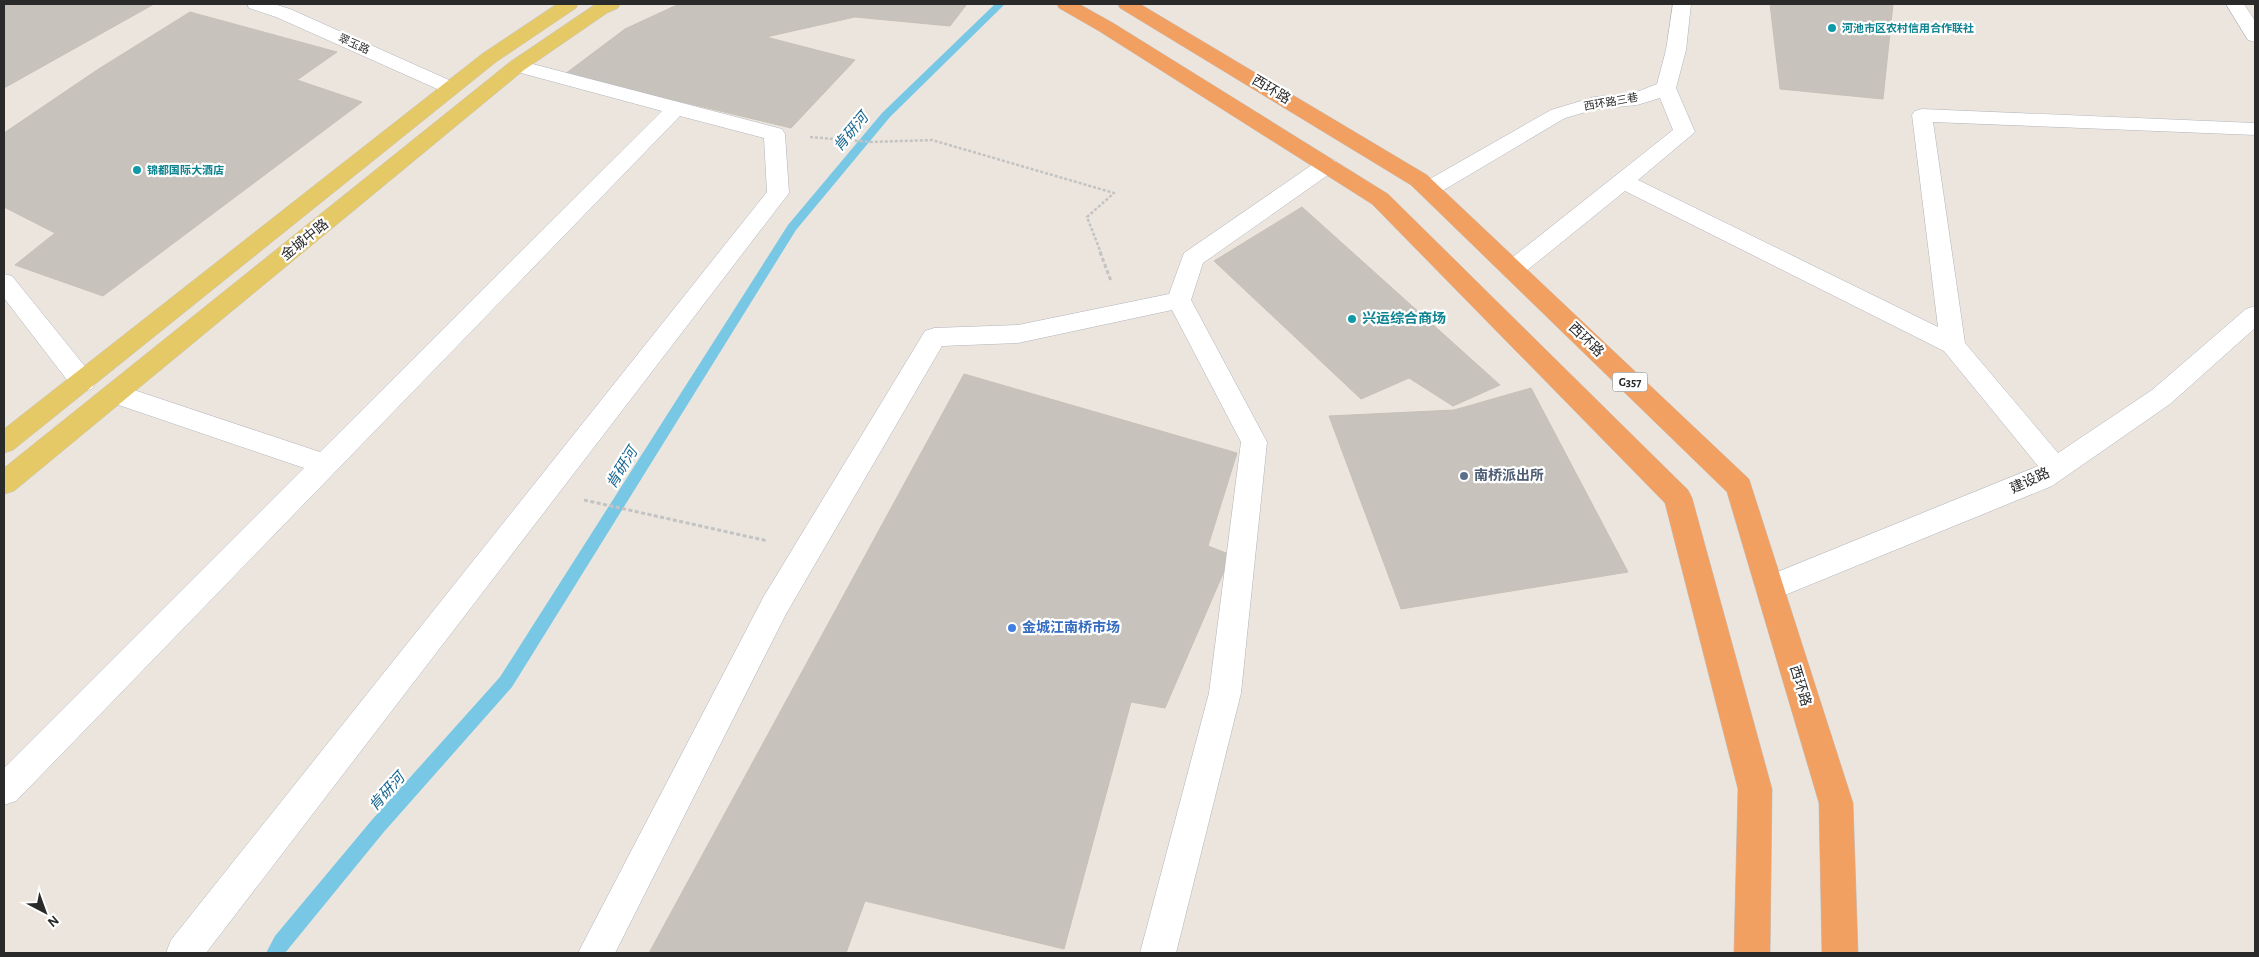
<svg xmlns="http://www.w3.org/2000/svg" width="2259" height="957" viewBox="0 0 2259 957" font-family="'Alegreya Sans','Noto Sans SC',sans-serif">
<rect width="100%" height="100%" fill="#ebe5dd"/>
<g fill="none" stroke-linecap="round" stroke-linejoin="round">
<path fill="#78c8e5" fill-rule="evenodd" d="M995,4H1005L890,117L796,230L512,687L383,833L285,953H266L275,936L371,821L500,677L788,225L882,113Z"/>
</g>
<path fill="#c7c3bc" stroke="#c6c1b7" d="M4,4H154L4,88Z
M679,4H967L950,26L855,17L766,37L855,60L791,128L565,74L625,29Z
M1770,4H1893L1883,99L1780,89Z
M190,12L337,52L297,80L362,102L103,296L15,265L55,233L4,207V133L97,70Z
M1302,207L1500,385L1453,406L1409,378L1361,399L1214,261Z
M964,374L1237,453L1208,546L1231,555L1165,708L1131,702L1064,949L865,901L846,953H649Z
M1531,388L1628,572L1401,609L1329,416L1454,410Z"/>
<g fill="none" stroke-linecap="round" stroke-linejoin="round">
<defs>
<path id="minor" d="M247,4H274L290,9L458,84L461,88L458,92L451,94L444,92L276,17L249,8Z
M1673,4H1691L1686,50L1676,88L1695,132L1638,180L1938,327L1912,115L1915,111L1922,109L2255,123V135L1933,122L1965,343L2058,453L2152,390L2246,309L2255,306V328L2170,404L2052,486L1780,597L1770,600L1760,597L1755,588L1760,579L2038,466L1944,351L1625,191L1520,276L1512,278L1504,276L1500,270L1504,264L1673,130L1660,98L1637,105L1596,109L1565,118L1437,194L1429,196L1421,194L1418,189L1421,184L1551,110L1594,97L1634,93L1657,84L1666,50Z
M2226,4H2244L2255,21V42L2248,40Z
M517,60L782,129L785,134L789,193L206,953H166L171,940L767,192L764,138L680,116L16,801L4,805V768L304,468L107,401L103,394L107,387L116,384L320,452L662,111L510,70L507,66L510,62Z
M1327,158L1335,160L1338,165L1335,170L1203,263L1191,300L1267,442L1241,693L1176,953H1140L1209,693L1241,442L1172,310L1018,343L942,346L786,614L615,953H578L764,596L925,331L934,328L1018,325L1169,294L1184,253L1319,160Z
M4,274L12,276L92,375L96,382L92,389L83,391L74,389L4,298Z"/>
<path id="major" d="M557,4H578L576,8L496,62L13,450L4,453V429L482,54Z
M596,4H620L618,8L607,13L524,70L14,491L4,494V468L510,62Z"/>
<path id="highway" d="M1057,4H1079L1113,23L1388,194L1688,490L1692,498L1772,789L1770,953H1734L1738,789L1665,503L1372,204L1099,31L1059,8Z
M1118,4H1140L1427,175L1749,479L1853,803L1858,953H1822L1819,803L1727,492L1411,185L1120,8Z"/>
</defs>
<use href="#minor" stroke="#b1b3bd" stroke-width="1"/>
<use href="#major" stroke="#c3c3c3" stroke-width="1"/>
<use href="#highway" stroke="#c3c3c3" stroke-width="1"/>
<path stroke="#c3c3c3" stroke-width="2.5" stroke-dasharray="3 2" stroke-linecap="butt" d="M810,137L871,142L932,140L1114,193L1087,217L1101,253"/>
<path stroke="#c3c3c3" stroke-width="3" stroke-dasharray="4 2.5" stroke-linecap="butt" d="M1100,252L1111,281
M584,500L768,541"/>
<use href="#minor" fill="#fff" fill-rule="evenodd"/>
<use href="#major" fill="#e6c967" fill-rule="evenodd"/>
<use href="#highway" fill="#f2a062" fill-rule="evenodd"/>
</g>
<g fill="#0f9aa8" stroke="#fff" stroke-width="2">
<circle cx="1832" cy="28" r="5"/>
<circle cx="137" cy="170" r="5"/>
<circle cx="1352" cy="319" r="5"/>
</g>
<circle fill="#5c6f8a" stroke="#fff" stroke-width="2" cx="1464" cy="476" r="5"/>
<circle fill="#3f7fe0" stroke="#fff" stroke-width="2" cx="1012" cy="628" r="5"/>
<g text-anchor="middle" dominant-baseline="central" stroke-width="4.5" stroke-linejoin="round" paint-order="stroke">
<g font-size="11" font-weight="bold" fill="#0d838f" stroke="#fff" text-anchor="start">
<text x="1842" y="28">河池市区农村信用合作联社</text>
<text x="147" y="170">锦都国际大酒店</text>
</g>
<g font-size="11" fill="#2a2a2a" stroke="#fff">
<text transform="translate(354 44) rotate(24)">翠玉路</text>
<text transform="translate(1611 102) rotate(-10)">西环路三巷</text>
</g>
<rect fill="#fff" stroke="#6a6a6a" stroke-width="1" x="1612.5" y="372.5" width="35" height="19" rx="4"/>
<g font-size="12" font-weight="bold" fill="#2a2a2a">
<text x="1630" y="382">G357</text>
</g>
<g font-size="14" fill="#2a2a2a" stroke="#fff">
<text transform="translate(1271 90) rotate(31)">西环路</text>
<text transform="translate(305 240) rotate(-39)">金城中路</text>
<text transform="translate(1586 340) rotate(44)">西环路</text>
<text transform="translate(2030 481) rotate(-25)">建设路</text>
<text transform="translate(1800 686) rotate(73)">西环路</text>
</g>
<g font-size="14" font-weight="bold" fill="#0d838f" stroke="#fff" text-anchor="start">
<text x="1362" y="319">兴运综合商场</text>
</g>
<g font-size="14" font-weight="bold" fill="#4e5e75" stroke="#fff" text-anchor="start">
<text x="1474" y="476">南桥派出所</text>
</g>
<g font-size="14" font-weight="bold" fill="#366cbe" stroke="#fff" text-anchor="start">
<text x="1022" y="628">金城江南桥市场</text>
</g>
<g font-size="15" font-style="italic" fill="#186791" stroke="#fff">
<text transform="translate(851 132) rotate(-50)">肯研河</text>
<text transform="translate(622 468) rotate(-58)">肯研河</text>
<text transform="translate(387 792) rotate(-48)">肯研河</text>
</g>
</g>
<rect width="2259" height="957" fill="none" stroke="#2a2a2a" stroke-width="10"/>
<g transform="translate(45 912) rotate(139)" stroke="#ffffff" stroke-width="4" paint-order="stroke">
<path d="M0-4L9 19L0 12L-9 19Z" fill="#2a2a2a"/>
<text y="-8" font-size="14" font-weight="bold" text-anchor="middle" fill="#2a2a2a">N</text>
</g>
</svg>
